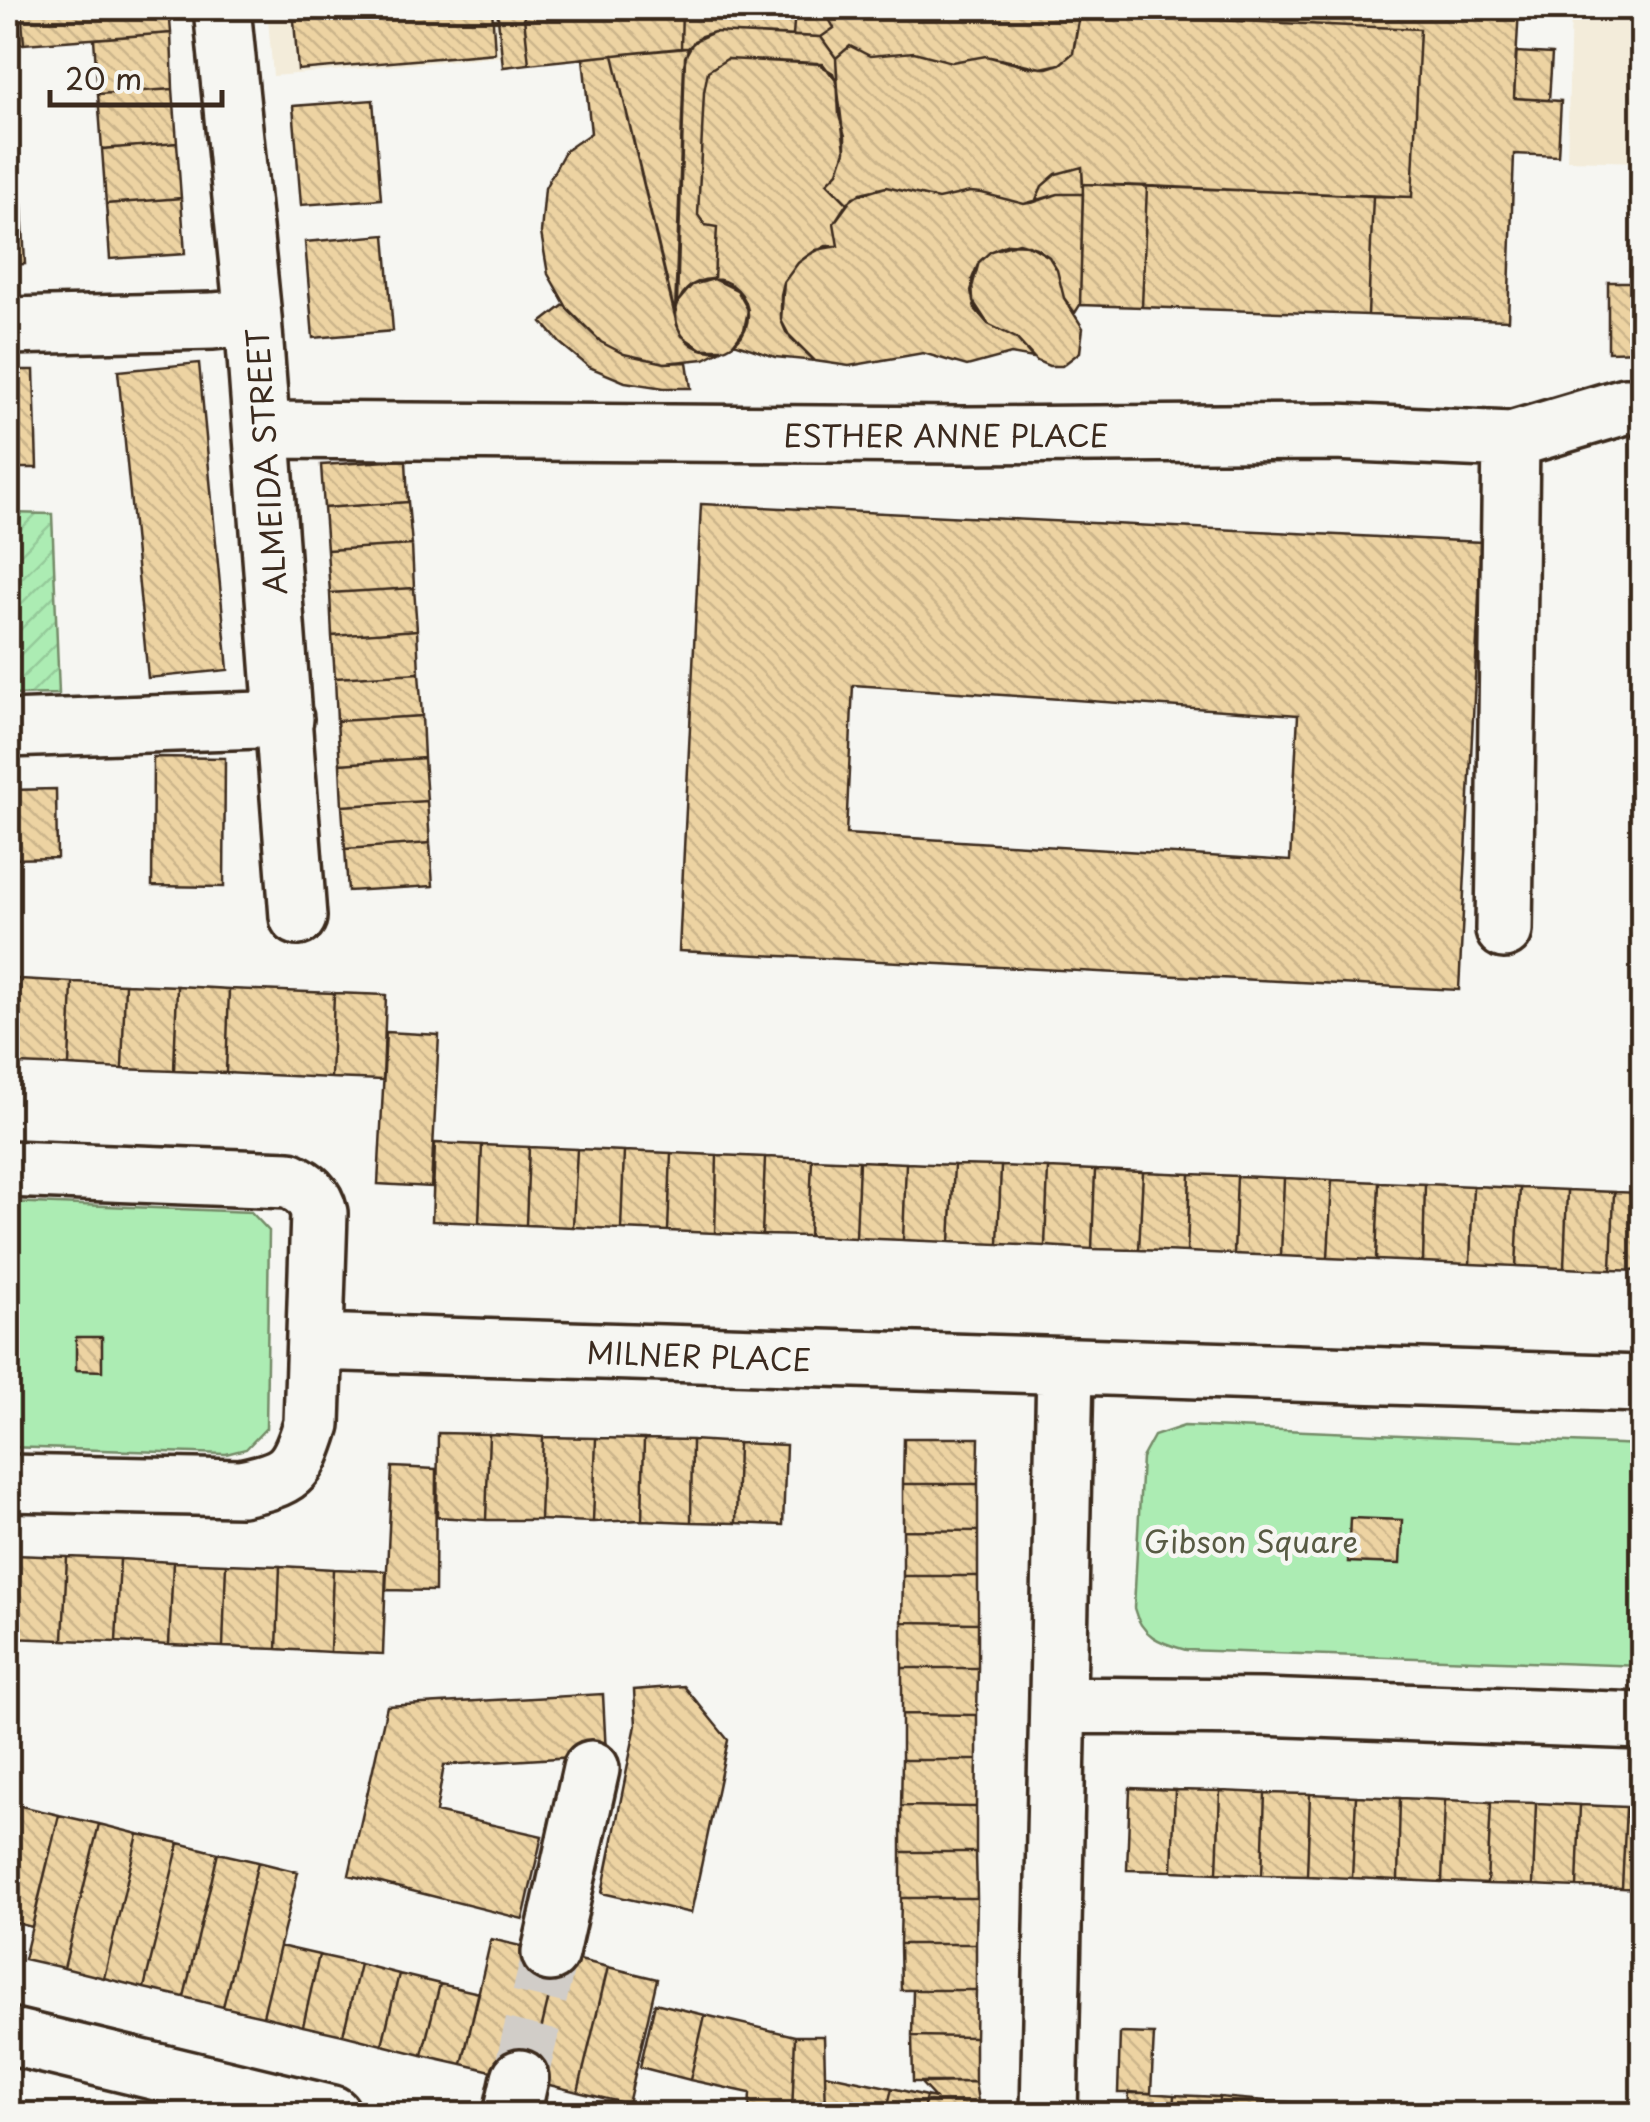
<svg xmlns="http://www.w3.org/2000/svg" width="1650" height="2122" viewBox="0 0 1650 2122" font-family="'Playpen Sans',sans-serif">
<defs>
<pattern id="garden-furrows" width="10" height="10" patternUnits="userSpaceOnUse" patternTransform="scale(2.5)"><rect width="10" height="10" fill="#acecb3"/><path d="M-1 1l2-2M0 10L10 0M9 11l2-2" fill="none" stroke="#95cb9a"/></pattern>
<pattern id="building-back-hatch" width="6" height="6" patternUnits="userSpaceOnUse" patternTransform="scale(2.5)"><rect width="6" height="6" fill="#edd3a2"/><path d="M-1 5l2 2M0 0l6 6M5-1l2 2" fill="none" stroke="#ccb58b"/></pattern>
</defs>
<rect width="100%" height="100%" fill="#f6f6f2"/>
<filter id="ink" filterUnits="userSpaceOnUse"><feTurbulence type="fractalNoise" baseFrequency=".01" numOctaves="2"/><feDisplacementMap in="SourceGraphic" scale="20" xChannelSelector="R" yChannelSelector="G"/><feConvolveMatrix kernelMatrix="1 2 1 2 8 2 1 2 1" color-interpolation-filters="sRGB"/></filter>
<g filter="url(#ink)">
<path fill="#f3ecda" d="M267,8H499L504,56L273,76Z
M1571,8H1642V162L1567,160Z"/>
<path fill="#acecb3" stroke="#748b68" stroke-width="2.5" d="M8,1202L251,1212L269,1231L266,1428L246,1449L226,1454L8,1447Z
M1184,1426L1642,1445V1666L1186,1650C1160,1643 1141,1636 1134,1608L1142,1458L1154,1436Z"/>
<path fill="url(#garden-furrows)" stroke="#748b68" stroke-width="2.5" d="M8,513L52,514L59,694L8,695Z"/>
<path fill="url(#building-back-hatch)" stroke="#3b2a1e" stroke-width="2.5" fill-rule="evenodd" d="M8,8H21L24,44L8,45Z
M21,8H169L171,33L24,44Z
M293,8H492L495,53L298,70Z
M497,8H523L529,64L503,67Z
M523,8H682L681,48L529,64Z
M682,8H795L793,36L714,32L701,36L688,48H681Z
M795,8H828V17L834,28L821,37L793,36Z
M828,8H1080L1073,53L1060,64L1041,68L986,56L952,62L914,52L870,56L850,46L836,58L821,37L834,28L828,17Z
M1080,8H1519L1514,98L1561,101L1558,156L1514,154L1508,320L1368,315L1373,196L1412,197L1420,29L1080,14Z
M1080,14L1420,29L1412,197L1083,184L1082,167L1056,174L1042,186L1035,202L1024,204L982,193L970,192L938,199L886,187L861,193L847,203L827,183L838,172L845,151V136L839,115L836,58L850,46L870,56L914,52L952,62L986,56L1027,67L1047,68L1060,64L1073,53Z
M714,32L821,37L836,58L838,89L833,73L817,63L727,59L708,71L704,92L698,215L705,225L717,227L714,279L692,285L677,303L685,57L694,41Z
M171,33L173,89L98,94L94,39Z
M688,48L684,65L675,314L613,55Z
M1516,52L1552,54L1549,100L1514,98Z
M613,55L677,325L682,336L701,349H724L704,359L665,363L624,354L601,342L569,311L548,274L541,233L545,188L565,151L591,133L583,58Z
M727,59L823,64L837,82L845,151L838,172L827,183L847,203L834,223L838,246L816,250L798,263L784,282L781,295V320L786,332L815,361L775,357L734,343L744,330L748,310L737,290L714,279L717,227L705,225L698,215L704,92L708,71Z
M173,89L177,143L102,149L98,94Z
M373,100L381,199L301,205L293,106Z
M177,143L181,198L106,204L102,149Z
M1082,167L1083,194H1058L1035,202L1042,186L1056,174Z
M1083,184L1147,186L1142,307L1080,305Z
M1147,186L1373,196L1368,315L1142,307Z
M886,187L938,199L970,192L982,193L1024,204L1058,194H1083L1080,305L1075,313L1064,298L1057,270L1049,257L1029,245L1008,244L991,251L979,262L972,279L973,301L988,324L1016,338L1033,358L1011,354L967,366L923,353L849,366L815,361L791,339L781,320L784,282L798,263L807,256L826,246H838L834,223L853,197Z
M8,188H21L25,264L8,265Z
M181,198L185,254L110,259L106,204Z
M385,235L393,331L313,338L305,242Z
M1019,243L1036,248L1049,257L1057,270L1064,298L1083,328L1080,352L1062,366H1049L1037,361L1016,338L988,324L975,309L971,291L979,262L991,251Z
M676 315a36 36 0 1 1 72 0a36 36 0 1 1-72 0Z
M1608,282H1642V351L1608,352Z
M564,305L601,342L624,354L665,363L687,362L691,388H664L625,382L589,367L560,343L542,322Z
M199,363L228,670L148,678L118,371Z
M8,370H34L37,468H8Z
M406,460L408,502L324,508L321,465Z
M408,502L412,545L327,550L324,508Z
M701,504L1482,542L1459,990L679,951ZM853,685L1298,715L1290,861L846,834Z
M412,545L414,588L330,593L327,550Z
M414,588L417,630L332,636L330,593Z
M417,630L419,673L335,678L332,636Z
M419,673L422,716L337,721L335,678Z
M422,716L424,758L340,764L337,721Z
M153,757L225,758L224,887L152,886Z
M424,758L427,801L342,806L340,764Z
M56,789L57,858L8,859V790Z
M427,801L430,843L345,849L342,806Z
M430,843L433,886L348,891L345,849Z
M8,979H20L17,1064H8Z
M20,979L72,982L69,1066L17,1064Z
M72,982L125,984L122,1069L69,1066Z
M125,984L177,986L174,1071L122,1069Z
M177,986L229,989L226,1073L174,1071Z
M229,989L334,993L331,1078L226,1073Z
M334,993L386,995L383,1080L331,1078Z
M386,1032L439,1035L431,1187L378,1184Z
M435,1143L482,1145L479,1223L432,1221Z
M482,1145L529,1147L526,1225L479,1223Z
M529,1147L577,1149L573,1227L526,1225Z
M577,1149L624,1151L621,1229L573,1227Z
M624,1151L671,1153L668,1231L621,1229Z
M671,1153L717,1155L715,1233L668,1231Z
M717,1155L765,1157L762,1235L715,1233Z
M765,1157L812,1159L809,1236L762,1235Z
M812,1159L859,1161L856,1238L809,1236Z
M859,1161L906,1163L903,1240L856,1238Z
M906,1163L954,1165L950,1242L903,1240Z
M954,1165L1001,1166L998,1244L950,1242Z
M1001,1166L1048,1168L1045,1246L998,1244Z
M1048,1168L1095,1170L1092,1249L1045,1246Z
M1095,1170L1143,1172L1139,1250L1092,1249Z
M1143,1172L1190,1174L1187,1252L1139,1250Z
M1190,1174L1237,1176L1234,1254L1187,1252Z
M1237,1176L1284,1178L1281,1256L1234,1254Z
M1284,1178L1332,1180L1328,1258L1281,1256Z
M1332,1180L1379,1182L1376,1260L1328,1258Z
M1379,1182L1425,1184L1423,1262L1376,1260Z
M1425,1184L1473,1186L1470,1264L1423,1262Z
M1473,1186L1520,1188L1516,1266L1470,1264Z
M1520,1188L1567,1190L1564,1268L1516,1266Z
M1567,1190L1614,1192L1611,1270L1564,1268Z
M1614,1192L1642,1193V1271L1611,1270Z
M76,1337H102V1371L76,1370Z
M438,1433L489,1434L486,1520L437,1517Z
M489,1434L543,1437L540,1520H486Z
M543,1437L596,1438L593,1522L540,1520Z
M596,1438L644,1439L642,1520L593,1522Z
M904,1438H979L978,1484H903Z
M644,1439L692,1440L691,1522L642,1520Z
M692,1440L738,1443L736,1523L691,1522Z
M738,1443L786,1445L783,1525L736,1523Z
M392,1467L436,1469L435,1591L386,1590Z
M903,1484H978V1531L903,1530Z
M1350,1518L1402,1520L1400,1564L1348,1562Z
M903,1530L978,1531V1576H903Z
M8,1554L14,1555L10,1638H8Z
M14,1555L67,1557L63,1640L10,1638Z
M67,1557L120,1559L116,1642L63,1640Z
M120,1559L173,1562L169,1645L116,1642Z
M173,1562L226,1564L223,1647L169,1645Z
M226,1564L280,1566L277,1649L223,1647Z
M280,1566L333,1569L330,1652L277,1649Z
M333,1569L386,1571L383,1654L330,1652Z
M903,1576H978V1623L902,1622Z
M902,1622L978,1623V1668H902Z
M902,1668H978L977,1715L902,1714Z
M684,1686L728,1740L691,1913L602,1893L636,1725L634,1690Z
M603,1694L606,1755L444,1765L436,1812L542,1836L523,1919L349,1875L387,1706Z
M902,1714L977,1715V1760H902Z
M902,1760H977L976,1807L901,1806Z
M1130,1788L1175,1790L1172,1871L1127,1870Z
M1175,1790L1220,1791L1217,1873L1172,1871Z
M1220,1791L1265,1793L1262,1875L1217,1873Z
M1265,1793L1310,1794L1307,1876L1262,1875Z
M1310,1794L1356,1796L1352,1878L1307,1876Z
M1356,1796L1400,1798L1398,1880L1352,1878Z
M1400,1798L1445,1800L1442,1882L1398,1880Z
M1445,1800L1491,1802L1487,1884L1442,1882Z
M1491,1802L1536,1803L1533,1885L1487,1884Z
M8,1803L59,1815L32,1927L8,1921Z
M1536,1803L1580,1805L1577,1887L1533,1885Z
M1580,1805L1626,1807L1622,1888L1577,1887Z
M901,1806L976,1807V1852H901Z
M1626,1807L1642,1808V1889L1622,1888Z
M59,1815L99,1824L64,1968L24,1959Z
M99,1824L138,1834L104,1978L64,1968Z
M138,1834L179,1843L144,1988L104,1978Z
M179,1843L218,1853L184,1997L144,1988Z
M901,1852H976L977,1898H901Z
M218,1853L258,1862L223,2007L184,1997Z
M258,1862L298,1872L263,2016L223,2007Z
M901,1898H977L976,1944H900Z
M491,1939L559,1955L529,2080L462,2064Z
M900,1944H976V1990H901Z
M280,1946L319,1955L303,2026L263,2016Z
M319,1955L360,1964L343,2035L303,2026Z
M559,1955L608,1967L578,2092L529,2080Z
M360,1964L399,1974L382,2045L343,2035Z
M608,1967L657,1979L628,2104L578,2092Z
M399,1974L440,1984L422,2055L382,2045Z
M440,1984L479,1993L462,2064L422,2055Z
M913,1990H976L975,2037L912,2036Z
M655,2003L705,2015L690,2080L640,2067Z
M705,2015L795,2036L792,2114H749L750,2093L690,2080Z
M1120,2033L1154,2034L1151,2093H1118Z
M795,2036H824L826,2114H792Z
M912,2036L975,2037V2082H913Z
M825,2074L892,2088L886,2114H826Z
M975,2082L980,2114H922L926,2096L935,2098L921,2083Z
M892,2088L926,2096L922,2114H886Z
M1129,2092L1174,2095L1173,2114H1128Z
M1174,2095L1219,2097L1218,2114H1173Z
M1219,2097L1264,2101V2114H1218Z
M1264,2101L1309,2103L1308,2114H1264Z
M1309,2103L1354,2106V2114H1308Z
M1354,2106L1399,2109V2114H1354Z
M1399,2109L1445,2112V2114H1399Z"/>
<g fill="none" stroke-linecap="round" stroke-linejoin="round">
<path stroke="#d1cdc8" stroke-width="55" stroke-dasharray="55 28" stroke-linecap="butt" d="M520,2078L550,1953"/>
<defs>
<path id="minor" d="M222,8L253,317L298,917
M8,326L213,321L253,317
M262,430L964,435L1335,432L1511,440L1625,406H1642
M8,729L285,719
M1504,930L1511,440
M8,1169L289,1180C304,1187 315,1195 319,1213L312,1424C297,1473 290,1478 241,1488L8,1483
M315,1342L1642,1384
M1058,1705L1261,1707L1642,1721
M550,1953L591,1769
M512,2114L520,2078
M1049,2114L1065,1368"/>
<path id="major" d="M8,2036L332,2114"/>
</defs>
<use href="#minor" stroke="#3b2a1e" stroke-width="62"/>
<use href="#major" stroke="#3b2a1e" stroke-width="62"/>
<use href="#minor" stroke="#f6f6f2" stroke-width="55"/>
<use href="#major" stroke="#f6f6f2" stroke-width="55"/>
</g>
</g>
<g text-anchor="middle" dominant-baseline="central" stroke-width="9" stroke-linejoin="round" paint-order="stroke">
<g font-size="30" fill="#3b2a1e" stroke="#f6f6f2">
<text x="946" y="434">ESTHER ANNE PLACE</text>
<text transform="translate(265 462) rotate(-94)">ALMEIDA STREET</text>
<text transform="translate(699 1355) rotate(2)">MILNER PLACE</text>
</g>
<g font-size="30" fill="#575a43" stroke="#f6f6f2">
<text x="1251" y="1540">Gibson Square</text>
</g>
</g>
<rect width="1650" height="2122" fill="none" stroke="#f6f6f2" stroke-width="40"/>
<rect x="20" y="20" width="1610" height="2082" fill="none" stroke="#3b2a1e" stroke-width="4" filter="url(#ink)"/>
<path d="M50 90v15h172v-15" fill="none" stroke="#3b2a1e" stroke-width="5"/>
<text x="65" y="90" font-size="30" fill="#3b2a1e" stroke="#f6f6f2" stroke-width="8" paint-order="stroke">20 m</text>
</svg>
